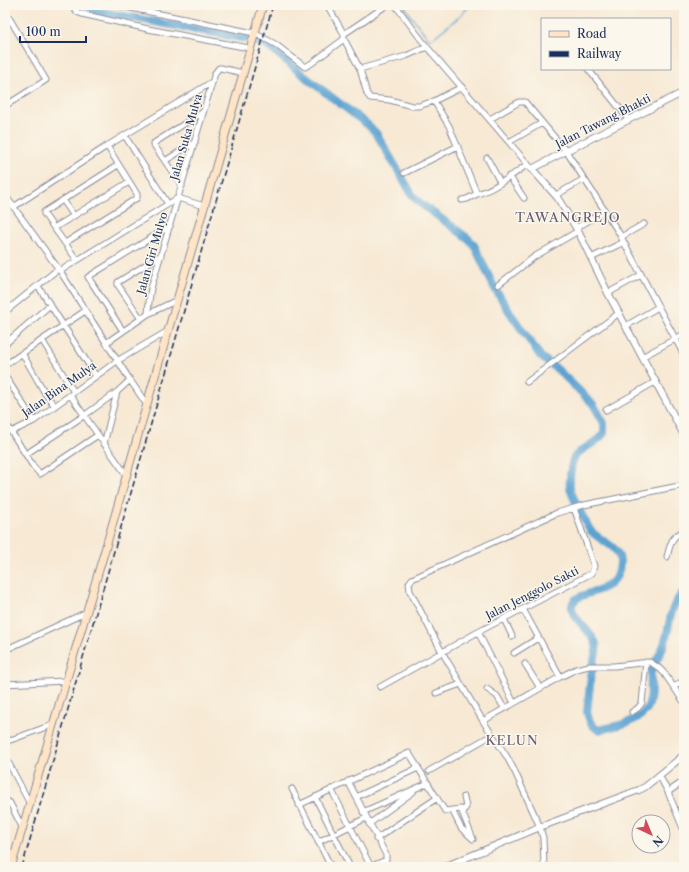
<svg xmlns="http://www.w3.org/2000/svg" width="689" height="872" viewBox="0 0 689 872" font-family="'Libre Caslon Text',serif">
<rect width="100%" height="100%" fill="#fbf7ec"/>
<filter id="ink" filterUnits="userSpaceOnUse"><feTurbulence type="fractalNoise" baseFrequency=".025" numOctaves="2"/><feDisplacementMap in="SourceGraphic" scale="8" xChannelSelector="R" yChannelSelector="G"/><feConvolveMatrix kernelMatrix="1 2 1 2 8 2 1 2 1" color-interpolation-filters="sRGB"/></filter>
<filter id="wash" filterUnits="userSpaceOnUse"><feTurbulence type="fractalNoise" baseFrequency=".012" numOctaves="4" result="noise"/><feDisplacementMap in="SourceGraphic" scale="16" xChannelSelector="R" yChannelSelector="G"/><feGaussianBlur stdDeviation="0.9" result="paint"/><feColorMatrix in="noise" values="0 0 0 0 0 0 0 0 0 0 0 0 0 0 0 0 0 1.4 0 .05"/><feComposite in="paint" operator="in"/></filter>
<g filter="url(#wash)">
<rect width="100%" height="100%" fill="#f7e9d4"/>
<g fill="none" stroke-linecap="round" stroke-linejoin="round">
<path stroke="#5ba3d2" stroke-width="1.5" d="M404,5L410,15L429,39L433,38L460,16L470,5"/>
<path stroke="#5ba3d2" stroke-width="8" d="M85,5L96,11L247,39L264,44L274,51L308,79L368,125L376,133L413,196L420,203L469,239L474,245L495,289L513,317L541,357L557,369L593,404L604,423V433C596,445 579,448 574,458C571,464 569,481 570,488C570,492 588,528 591,531C601,542 620,545 620,563C619,598 574,588 572,606C570,618 592,631 596,644C598,651 594,657 593,664C590,680 589,696 587,712C589,721 591,725 598,730C616,726 647,722 650,700C652,691 650,681 651,672C653,663 660,656 663,647C672,625 666,611 684,591"/>
</g>
</g>
<g filter="url(#ink)">
<g fill="none" stroke-linecap="round" stroke-linejoin="round">
<defs>
<path id="minor" d="M72,5L77,12L82,14L148,29L249,48
M116,5L254,33L275,44L305,67L312,63L344,39V34L387,5
M327,5L344,34
M395,5L427,47L532,169
M5,11L46,80L5,106
M344,39L360,69L367,94L370,98L390,100L412,106H419L434,101L462,87
M360,69L406,56L427,47
M588,69L629,120
M434,101L449,126L477,194C495,189 512,175 528,164
M490,119L519,102H525L566,151L605,211L619,233L684,355
M125,136L168,204
M509,142L542,123
M487,158L500,182
M165,161L195,142
M404,173L458,146
M509,176L524,198
M182,186L154,145V143L203,112
M5,195L60,271L130,380L117,392L85,415L26,454
M556,195L584,179
M63,200L74,216
M462,200L467,199L477,194
M15,206L107,146L212,82
M54,228L129,182
M576,228L605,211
M621,237L644,224
M65,243L137,198V194L107,146
M591,258L624,242
M77,260L44,214V212L118,165
M60,271L178,198L204,206
M498,285L534,257L578,231
M38,286L96,376
M608,293L641,275
M5,312L58,269
M148,314L149,302L151,288L215,73L219,68H221L243,73
M141,319L118,285V282L161,255
M626,326L658,307
M123,331L88,277L170,226
M42,340L74,392
M106,343L148,314L177,300
M5,344L50,305
M22,353L46,395L55,406
M642,357L684,334
M5,365L85,311
M5,376L34,421
M130,380L147,405
M527,382L619,313
M70,395L127,476
M606,410L655,382
M5,422L33,466L40,474L98,435
M11,432L34,421L117,361L168,331
M104,444L117,392
M667,557C670,545 671,536 684,531
M523,609L560,677
M504,619L512,636
M478,632L514,703
M5,650L87,612
M514,653L538,638
M525,664L540,688
M5,684L65,681
M380,687L478,632L592,573L594,566L574,508
M674,687L684,680
M487,689L497,696L504,708
M436,693L461,684
M632,712L638,708L642,703L646,662
M483,721L560,677L576,669L589,666H614L650,662L659,668L664,673L684,702
M5,742L52,725
M5,756L30,804
M429,771L492,735
M659,775L668,792L684,831
M348,781L386,855V860L370,867
M292,789L331,867
M331,789L371,867
M668,792L684,781
M315,797L350,867
M356,797L418,768
M5,802L7,801L10,803L22,827
M299,805L409,753L445,811L461,809L473,839
M452,810L461,828L473,839
M462,810L465,809L466,807L464,797
M363,812L428,783
M369,824L413,792
M376,839L437,798
M318,842L366,818
M5,859L14,855
M544,867L543,838L540,827L515,772L507,757L483,721L442,652L410,591L409,583L412,579L557,513L584,505L684,485"/>
<path id="tertiary" d="M684,92L566,151L532,169L557,197L578,231L608,293L684,435
M444,867L540,827L639,790L645,787L684,755"/>
<path id="secondary" d="M11,867L107,543L168,331L263,5"/>
</defs>
<use href="#minor" stroke="#898c99" stroke-width="7"/>
<use href="#tertiary" stroke="#898c99" stroke-width="8"/>
<use href="#secondary" stroke="#898c99" stroke-width="9"/>
<use href="#minor" stroke="#fff" stroke-width="5"/>
<use href="#tertiary" stroke="#fff" stroke-width="6"/>
<use href="#secondary" stroke="#ffe4c6" stroke-width="7"/>
<path stroke="#1b2f5e" stroke-width="1.5" stroke-dasharray="6 3" stroke-linecap="butt" d="M22,867L273,5"/>
</g>
</g>
<g text-anchor="middle" dominant-baseline="central" stroke-width="3" stroke-linejoin="round" paint-order="stroke">
<g font-size="11" fill="#1b2f5e" stroke="#fbf7ec">
<text transform="translate(603 121) rotate(-27)">Jalan Tawang Bhakti</text>
<text transform="translate(186 137) rotate(-74)">Jalan Suka Mulya</text>
<text transform="translate(152 253) rotate(-74)">Jalan Giri Mulyo</text>
<text transform="translate(59 389) rotate(-35)">Jalan Bina Mulya</text>
<text transform="translate(532 593) rotate(-27)">Jalan Jenggolo Sakti</text>
</g>
<g font-size="13" letter-spacing="1" fill="#665b71" stroke="#fbf7ec">
<text x="568" y="217">TAWANGREJO</text>
<text x="512" y="740">KELUN</text>
</g>
</g>
<rect width="689" height="872" fill="none" stroke="#fbf7ec" stroke-width="20"/>
<rect x="541" y="18" width="130" height="52" fill="#fbf7ec" stroke="#a1a7b3"/>
<rect x="549" y="31" width="20" height="6" fill="#ffe4c6" stroke="#a1a7b3"/>
<text x="577" y="38" font-size="12" fill="#1b2f5e">Road</text>
<rect x="549" y="51" width="20" height="6" fill="#1b2f5e" stroke="#a1a7b3"/>
<text x="577" y="58" font-size="12" fill="#1b2f5e">Railway</text>
<g transform="translate(651 834) rotate(136)"><circle r="19" fill="#fbf7ec" stroke="#a1a7b3"/>
<path d="M0-3L7 15L0 10L-7 15Z" fill="#d1495b"/>
<text y="-6" font-size="11" font-weight="bold" text-anchor="middle" fill="#1b2f5e">N</text>
</g>
<path d="M20 36v6h66v-6" fill="none" stroke="#1b2f5e" stroke-width="2"/>
<text x="26" y="36" font-size="12" fill="#1b2f5e" stroke="#fbf7ec" stroke-width="3" paint-order="stroke">100 m</text>
</svg>
